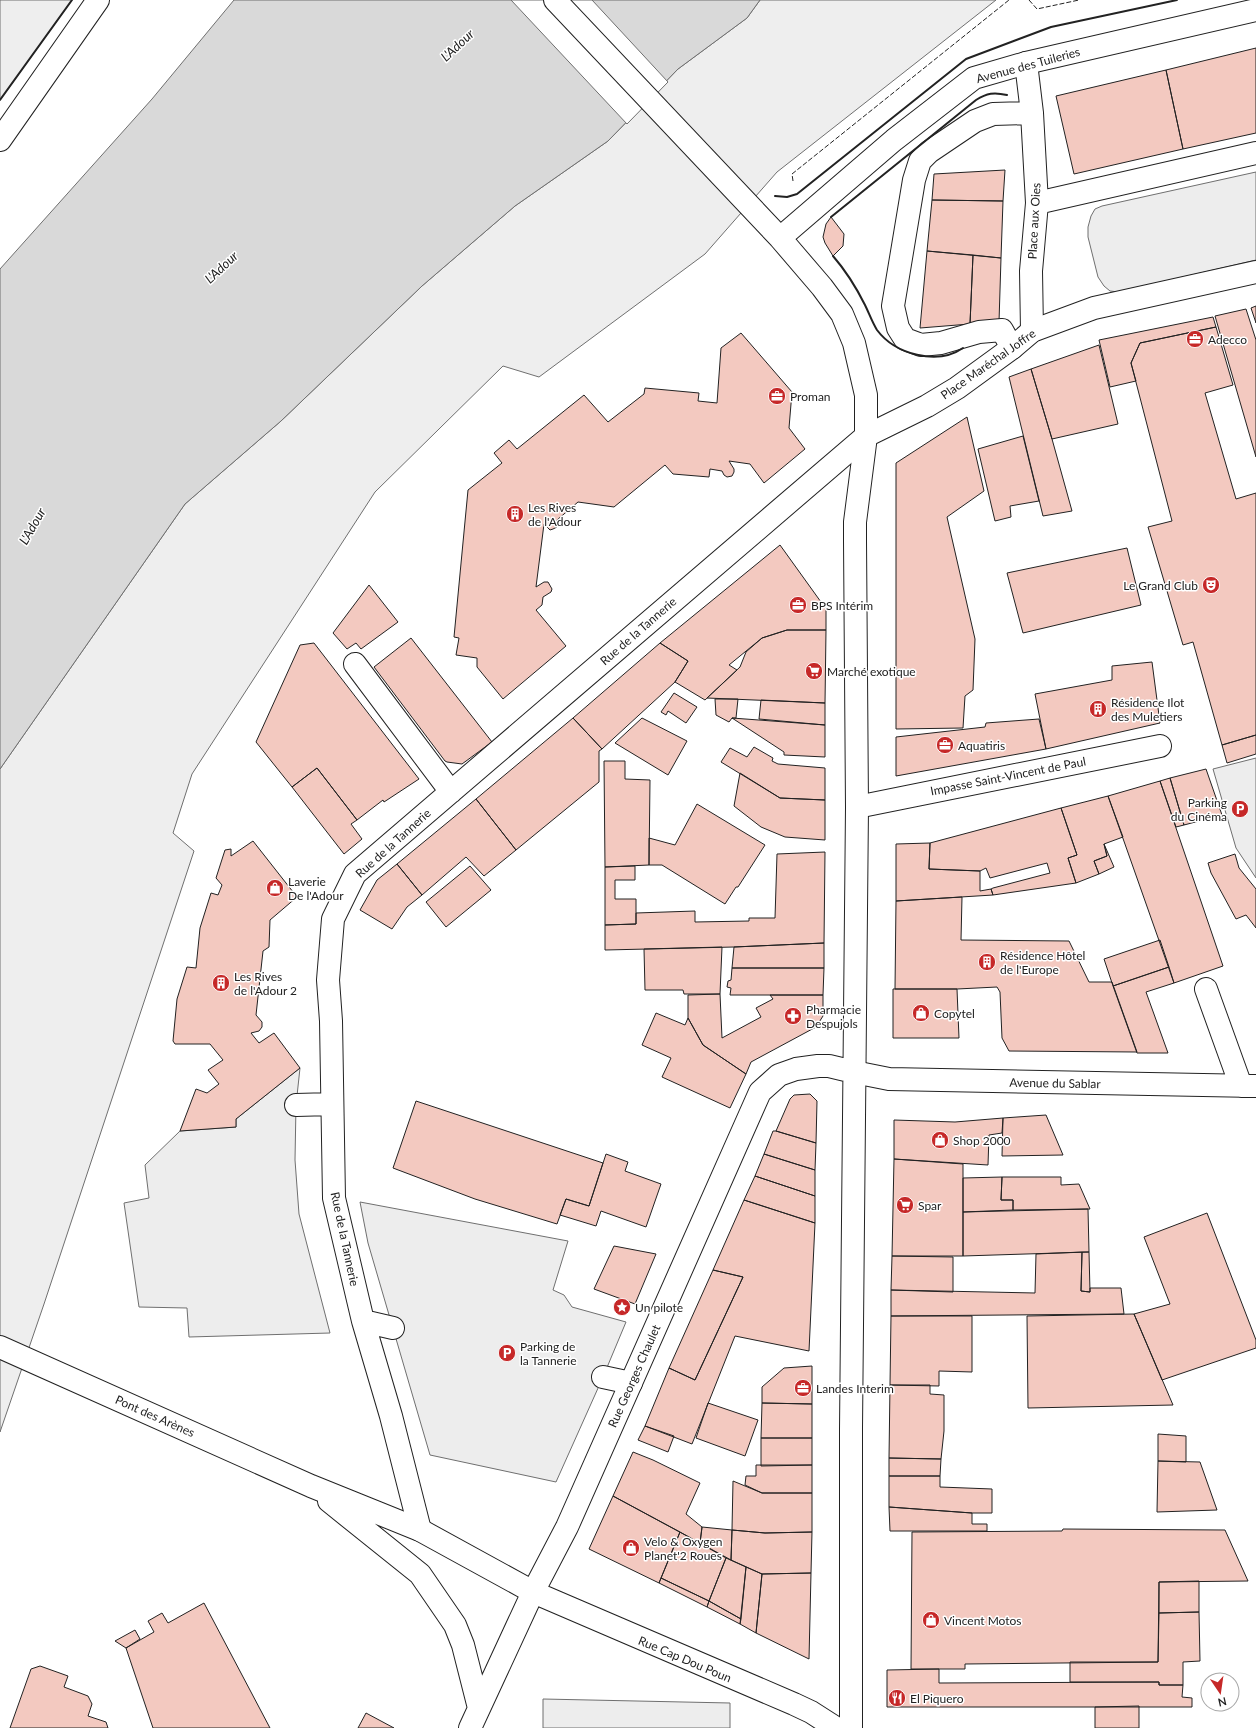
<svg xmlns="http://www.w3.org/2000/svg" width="1256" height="1728" viewBox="0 0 1256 1728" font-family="Lato,sans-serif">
<rect width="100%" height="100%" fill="#fff"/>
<path fill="#eee" stroke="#6f6f6f" d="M0,0H72L0,100Z
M760,0H996L777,172L705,254L539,377L503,366L375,492L192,774L173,833L194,851L44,1304L0,1432V769L185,504L281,421L422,286L515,206L608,141L678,69L747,18Z"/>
<path fill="#ededed" stroke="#6f6f6f" d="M1256,172V260L1119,292L1110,291L1104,286L1098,277L1088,237V227L1091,216L1095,209L1102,206Z
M1256,758V878L1236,848L1213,769Z
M300,1068L296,1105L295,1160L299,1214L330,1333L189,1337L187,1308L139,1307L124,1203L149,1198L145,1165L180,1131L236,1127V1119Z
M360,1202L568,1241L553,1290L564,1295L572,1307L626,1322L603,1377L556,1482L430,1455L368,1243Z
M543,1699L730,1703V1728H543Z"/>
<path fill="#d9d9d9" stroke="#6f6f6f" d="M234,0H760L747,18L678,69L608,141L515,206L422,286L281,421L185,504L0,769V269L152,99Z"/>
<path fill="#fff" stroke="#6f6f6f" d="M511,0H592L668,82L627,124Z"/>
<path fill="#f3c9c0" stroke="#222" d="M1256,48V133L1183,149L1166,70Z
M1166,70L1183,149L1074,174L1056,96Z
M1005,170L1003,201L932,200L934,174Z
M932,200L1003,201L1001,258L927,251Z
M831,217L844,234L843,246L833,256L825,243L823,237L826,224Z
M927,251L973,255L970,324L920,328Z
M973,255L1001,258L999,322L970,324Z
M1256,306V323L1251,308Z
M1246,309L1256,340V457L1215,316Z
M1213,317L1216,327L1140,343L1131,363L1136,381L1110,387L1099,340Z
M1216,327L1233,385L1205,393L1236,499L1256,493V735L1222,745L1193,642L1183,645L1148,527L1172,521L1131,363L1140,343Z
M741,333L792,392L789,428L805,449L764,483L750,464L729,461L734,469V472L732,476L727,477L724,475L722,471L710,469L709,477L673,474L665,465L614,507L578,502L557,520V527L553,529L550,530L544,524L536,587L544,582H548L552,589L551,592L543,597L542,605L536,610L566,646L503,699L477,667V658L456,655L459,638L454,637L468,490L502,463L494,453L509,440L517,449L584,395L608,422L644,394L645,388L699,393L698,401L717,403L721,348Z
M1099,345L1118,424L1052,439L1031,369Z
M1031,369L1052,439L1072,511L1043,516L1009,377Z
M967,417L984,491L947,517L975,639L973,690L965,696L963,728L896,729V463Z
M1023,436L1039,501L1010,506L1011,517L995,521L978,449Z
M780,545L826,609V630H787L762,638L729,665L737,670L705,700L675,682L688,661L660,643Z
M1127,548L1141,605L1023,633L1007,573Z
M369,585L398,622L361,649L356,643L347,649L333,633Z
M787,630H826L825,703L707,698L740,667L746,652L762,638Z
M411,638L492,742L462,764L447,762L445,761L374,667Z
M314,643L419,779L384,802L383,800L357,820L317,768L292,787L256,742L300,645Z
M660,643L688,661L675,682L602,749L573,718Z
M1152,662L1160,723L1046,749L1035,694L1112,680V666Z
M674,693L697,707L686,723L668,711L666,715L661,712Z
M715,699H738L736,718H732L729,722L716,715Z
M761,700L825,703V725L759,719Z
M573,718L602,749L599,751V782L516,850L476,799Z
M642,718L687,741L668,775L615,743Z
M732,718L825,725V757L784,755V752Z
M1039,719L1046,749L896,776V737L985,727L986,723Z
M1256,735V754L1227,763L1222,745Z
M754,747L773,758L772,761L778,764L825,768V800L780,798L721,762L730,748L747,757Z
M604,761H625V779L650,780L649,865L605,867Z
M317,768L357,820L351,824L362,839L344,854L292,787Z
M1206,769L1222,815L1184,825L1170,778Z
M740,773L780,798L825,800V840L785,837L761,827L734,806Z
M1170,778L1184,825L1176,827L1160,781Z
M1160,781L1223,966L1174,983L1108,796Z
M1108,796L1123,837L1104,844L1107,856L1094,861L1099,874L1076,883L1068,858L1077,855L1061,808Z
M476,799L516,850L484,876L466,857L422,895L397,864Z
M697,804L765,845L738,887H736L725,904L662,865H649V838L675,845Z
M1061,808L1077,855L1068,858L1076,883L993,895L991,889L993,888L1050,873L1047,863L990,878L986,868L980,871L929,869L930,843Z
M253,841L297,897L270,920L269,947L263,951L256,1015L262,1022V1027L259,1031L251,1033L259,1043L274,1033L300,1068L236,1119V1127L180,1131L196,1089L207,1093L219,1084L208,1070L223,1060L210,1044H175L173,1041L177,999L187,967L196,968L200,928L211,893L218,895L222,885L216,878L225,850L231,849V856Z
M930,843L929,869L980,871V891L991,889L993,895L896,901V844Z
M1104,844L1114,867L1099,874L1094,861L1107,856Z
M825,852L824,943L734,947L605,950V925L636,924V913L695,911V922L749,921V918H775L777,854Z
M1235,854L1239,868L1256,889V928L1246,915L1236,919L1211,873L1208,863Z
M397,864L422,895L407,907L392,929L360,910L377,880Z
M470,866L491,890L446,927L426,902Z
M635,866V880H615V899H636V924L605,925V867Z
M962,897L961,940L1069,941L1089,982H1112L1137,1052L1009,1051L1002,1038L1000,992L997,987L957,989H895L896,901Z
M1160,940L1169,967L1113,986L1104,959Z
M824,943V968H732L734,947Z
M722,947L720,994H684L683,990H645L644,949Z
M1169,967L1174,983L1146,992L1168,1053H1137L1113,986Z
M732,968H824L823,995H730L731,988L727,987L728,981L731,980Z
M893,989H957L959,1038H893Z
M720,994L722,1038L761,1017L756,1008L773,999L770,995H823V1016L816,1027L751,1062L746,1074L703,1045L688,1018V995Z
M656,1013L685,1025L688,1018L703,1045L746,1074L730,1108L662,1077L671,1058L642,1045Z
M810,1094L817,1101L816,1143L776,1131L790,1099L794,1095Z
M416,1101L603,1163L589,1206L566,1199L557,1224L475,1199L393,1168Z
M1046,1115L1063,1155L1002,1156L1003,1118Z
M1003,1118L1002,1133L989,1135L988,1165L894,1159V1120L955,1122Z
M773,1131H776L816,1143L815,1170L764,1154Z
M606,1154L628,1162L625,1171L661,1184L646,1227L601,1211L596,1226L560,1215L566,1199L589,1206Z
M764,1154L815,1170V1196L755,1176Z
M894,1159L963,1164V1256H892Z
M755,1176L815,1196V1223L744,1200Z
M1002,1177L1001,1200H1013V1210L963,1212V1178Z
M1002,1177H1061V1185L1079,1184L1090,1209L1013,1210V1200H1001Z
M744,1200L815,1223L809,1351L735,1336L692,1444L645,1426L669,1368L695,1380L743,1277L713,1270Z
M1088,1209L1089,1252L963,1256V1212Z
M1207,1213L1256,1340V1348L1162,1380L1134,1314L1170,1304L1144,1237Z
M614,1246L656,1254L635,1304L594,1289Z
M1082,1252L1081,1291L1090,1292V1288H1121L1124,1314L891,1316V1290L1035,1293L1036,1254Z
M1082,1252H1089L1090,1292L1081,1291Z
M892,1256L953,1257V1292L891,1290Z
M713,1270L743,1277L695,1380L669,1368Z
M1134,1314L1173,1405L1028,1408L1027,1316Z
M891,1316H972V1372L939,1371V1386L890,1385Z
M812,1366V1404L762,1403V1387L784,1368Z
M890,1385H930V1394L944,1395V1431L941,1459L889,1458Z
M708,1403L758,1420L745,1456L696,1438Z
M762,1403L812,1404V1438H761Z
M645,1426L674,1436L668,1452L638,1440Z
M1158,1434L1186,1436V1462L1158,1461Z
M761,1438H812V1465L761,1466Z
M633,1452L653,1460L700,1483L686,1514L702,1527L700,1543L613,1496Z
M889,1458L941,1459L940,1476H889Z
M1158,1461L1200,1462L1217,1510L1157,1512Z
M756,1465H812V1493H762L745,1485L746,1476H756Z
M889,1476H940V1487L992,1489V1513H972L889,1507Z
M733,1481L762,1493H812V1532L765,1533L732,1530Z
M613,1496L680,1532L659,1583L589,1549Z
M889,1507L972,1513V1524H987V1531H890Z
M702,1527L732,1530L731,1560L700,1543Z
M1063,1529L1225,1530L1248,1581L1159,1582L1158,1662L965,1664V1669H911L912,1532L1062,1531Z
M732,1530L765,1533L812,1532L811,1573L762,1574L731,1560Z
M680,1532L726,1558L709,1601L661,1578Z
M726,1558L746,1567L741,1619L709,1601Z
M746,1567L762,1574L756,1633L740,1624Z
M811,1573L809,1659L756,1633L762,1574Z
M661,1578L709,1601L707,1607L659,1583Z
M1199,1581V1612L1159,1613V1582Z
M709,1601L741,1619L740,1624L707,1607Z
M204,1603L270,1728H153L126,1648L154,1632L148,1621L162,1613L168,1623Z
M1199,1612L1200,1661L1183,1662V1685H1159V1682H1070V1662H1158L1159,1613Z
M135,1630L140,1639L126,1648L115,1641Z
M40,1666L68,1676L64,1687L88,1696L92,1704L88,1716L106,1722L108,1728H10L31,1669Z
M939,1669V1683L1159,1682V1685H1183L1182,1697L1192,1698V1707H887V1670Z
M1139,1706V1728H1095V1707Z
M366,1713L394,1728H358Z"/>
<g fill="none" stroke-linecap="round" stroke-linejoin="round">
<defs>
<path id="minor" d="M1026,63L1032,113L1037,203L1031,271L1032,331
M0,140L98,0
M1037,203L1256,153
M1012,348L1002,330L979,332L941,343L921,345L905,339L898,328L893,306L914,180L920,161L929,152L975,121L993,114L1032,113
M355,664L451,792
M857,807L1160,746
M1206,989L1241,1086
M854,1072L889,1079L1256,1086
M296,1105L332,1104
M363,1321L393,1328
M603,1377L631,1383
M420,1530L391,1416L363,1321L334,1198L331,1021L328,980L333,919L355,874L866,436"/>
<path id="major" d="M555,0L780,238L822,287L842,314L854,343L866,395V436L855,522V541L857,807L851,1429V1728
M780,238L894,140L974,78L1026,63L1256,10
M866,436L927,406L957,388L1012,348L1032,331L1094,308L1256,272
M0,1347L311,1486L420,1530L533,1592L794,1704L811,1712L836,1728
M329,1501L420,1574L455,1625L463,1645L479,1708
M470,1728L533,1592L567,1527L760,1092L779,1075L796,1069L818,1066H829L854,1072"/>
</defs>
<use href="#minor" stroke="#222" stroke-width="24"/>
<use href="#major" stroke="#222" stroke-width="24"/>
<use href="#minor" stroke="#fff" stroke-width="22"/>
<use href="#major" stroke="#fff" stroke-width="22"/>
<path stroke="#222" stroke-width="1" stroke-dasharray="5 2" stroke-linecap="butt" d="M1029,0L1037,9L1079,0
M793,181L792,174L1009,0"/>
<path stroke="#222" stroke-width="2" d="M0,100L72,0
M775,196L787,197L797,194L966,59L1051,27L1177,0
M831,217L976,100C987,93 994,92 1007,95
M833,256C846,271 856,287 865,305C869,313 872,322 877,330C895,354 937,366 963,348"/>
</g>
<defs>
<symbol id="office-disc" viewBox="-11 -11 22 22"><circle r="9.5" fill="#c62828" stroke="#fff"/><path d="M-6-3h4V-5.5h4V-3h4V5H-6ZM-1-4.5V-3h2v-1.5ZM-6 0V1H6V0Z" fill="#fff"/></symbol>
<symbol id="building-disc" viewBox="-11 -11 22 22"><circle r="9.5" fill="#c62828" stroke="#fff"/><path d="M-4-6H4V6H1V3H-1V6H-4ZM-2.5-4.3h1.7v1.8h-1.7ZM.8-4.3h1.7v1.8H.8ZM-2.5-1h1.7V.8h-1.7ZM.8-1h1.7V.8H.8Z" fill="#fff"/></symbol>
<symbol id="theatre-disc" viewBox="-11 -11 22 22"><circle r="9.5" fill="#c62828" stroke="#fff"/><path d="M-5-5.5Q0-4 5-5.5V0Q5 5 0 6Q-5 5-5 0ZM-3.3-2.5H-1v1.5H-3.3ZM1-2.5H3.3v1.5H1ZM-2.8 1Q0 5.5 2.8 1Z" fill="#fff"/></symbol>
<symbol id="supermarket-disc" viewBox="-11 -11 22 22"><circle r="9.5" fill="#c62828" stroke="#fff"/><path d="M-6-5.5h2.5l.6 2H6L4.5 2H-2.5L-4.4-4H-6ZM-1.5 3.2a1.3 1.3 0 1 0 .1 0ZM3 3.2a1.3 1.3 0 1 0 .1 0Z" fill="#fff"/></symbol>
<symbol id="parking-disc" viewBox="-11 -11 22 22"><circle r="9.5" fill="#c62828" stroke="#fff"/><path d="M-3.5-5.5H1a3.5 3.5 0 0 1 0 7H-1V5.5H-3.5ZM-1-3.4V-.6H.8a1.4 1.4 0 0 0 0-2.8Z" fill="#fff"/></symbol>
<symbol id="shop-disc" viewBox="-11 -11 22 22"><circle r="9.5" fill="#c62828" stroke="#fff"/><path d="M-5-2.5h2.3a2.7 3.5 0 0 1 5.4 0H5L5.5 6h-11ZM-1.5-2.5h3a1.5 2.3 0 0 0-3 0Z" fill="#fff"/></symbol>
<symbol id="pharmacy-disc" viewBox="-11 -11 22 22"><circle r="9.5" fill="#c62828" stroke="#fff"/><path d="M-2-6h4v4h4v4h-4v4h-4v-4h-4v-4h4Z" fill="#fff"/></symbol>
<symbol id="sight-disc" viewBox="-11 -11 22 22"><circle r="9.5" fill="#c62828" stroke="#fff"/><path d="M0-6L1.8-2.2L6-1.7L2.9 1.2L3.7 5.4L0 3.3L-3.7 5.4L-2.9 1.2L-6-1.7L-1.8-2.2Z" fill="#fff"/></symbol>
<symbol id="restaurant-disc" viewBox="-11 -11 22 22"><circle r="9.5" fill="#c62828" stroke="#fff"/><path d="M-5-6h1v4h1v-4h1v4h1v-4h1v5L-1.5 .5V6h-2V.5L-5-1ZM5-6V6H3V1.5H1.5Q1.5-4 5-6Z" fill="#fff"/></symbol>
</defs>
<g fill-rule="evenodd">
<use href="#office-disc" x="1185" y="329" width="20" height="20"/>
<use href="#office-disc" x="767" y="386" width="20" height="20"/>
<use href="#building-disc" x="505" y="504" width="20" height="20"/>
<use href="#theatre-disc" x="1201" y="575" width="20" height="20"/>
<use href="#office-disc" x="788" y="595" width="20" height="20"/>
<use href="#supermarket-disc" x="804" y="661" width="20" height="20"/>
<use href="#building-disc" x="1088" y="699" width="20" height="20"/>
<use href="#office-disc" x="935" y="735" width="20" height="20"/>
<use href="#parking-disc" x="1230" y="799" width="20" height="20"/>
<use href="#shop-disc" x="265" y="878" width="20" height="20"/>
<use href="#building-disc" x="977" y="952" width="20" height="20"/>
<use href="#building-disc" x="211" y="973" width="20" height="20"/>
<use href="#shop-disc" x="911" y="1003" width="20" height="20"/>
<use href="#pharmacy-disc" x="783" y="1006" width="20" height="20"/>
<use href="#shop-disc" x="930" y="1130" width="20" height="20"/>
<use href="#supermarket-disc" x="895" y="1195" width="20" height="20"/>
<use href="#sight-disc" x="612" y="1297" width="20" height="20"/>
<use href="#parking-disc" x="497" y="1343" width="20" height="20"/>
<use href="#office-disc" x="793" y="1378" width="20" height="20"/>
<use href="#shop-disc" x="621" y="1538" width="20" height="20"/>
<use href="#shop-disc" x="921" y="1610" width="20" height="20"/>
<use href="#restaurant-disc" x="887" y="1688" width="20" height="20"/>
</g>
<g text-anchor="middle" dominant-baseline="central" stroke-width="3" stroke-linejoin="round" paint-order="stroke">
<g font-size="12" fill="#222" stroke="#fff">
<text transform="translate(1028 65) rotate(-15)">Avenue des Tuileries</text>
<text transform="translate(1034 221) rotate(-87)">Place aux Oies</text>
<text transform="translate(988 364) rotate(-35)">Place Maréchal Joffre</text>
<text transform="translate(638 631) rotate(-41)">Rue de la Tannerie</text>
<text transform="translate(1008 776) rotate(-11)">Impasse Saint-Vincent de Paul</text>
<text transform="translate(393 843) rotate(-42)">Rue de la Tannerie</text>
<text transform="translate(1055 1083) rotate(1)">Avenue du Sablar</text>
<text transform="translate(345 1239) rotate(78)">Rue de la Tannerie</text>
<text transform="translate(634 1376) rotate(-66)">Rue Georges Chaulet</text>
<text transform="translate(155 1416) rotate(24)">Pont des Arènes</text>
<text transform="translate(685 1659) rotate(23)">Rue Cap Dou Poun</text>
</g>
<g font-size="12" fill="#222" stroke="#fff" text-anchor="start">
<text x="1208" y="339">Adecco</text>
<text x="790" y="396">Proman</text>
<text x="528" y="507">Les Rives<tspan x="528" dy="14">de l'Adour</tspan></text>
<text x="1198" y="585" text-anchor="end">Le Grand Club</text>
<text x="811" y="605">BPS Intérim</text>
<text x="827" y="671">Marché exotique</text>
<text x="1111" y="702">Résidence Ilot<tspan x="1111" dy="14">des Muletiers</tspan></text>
<text x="958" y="745">Aquatiris</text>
<text x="1227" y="802" text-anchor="end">Parking<tspan x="1227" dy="14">du Cinéma</tspan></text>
<text x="288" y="881">Laverie<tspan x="288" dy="14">De l'Adour</tspan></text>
<text x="1000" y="955">Résidence Hôtel<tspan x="1000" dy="14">de l'Europe</tspan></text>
<text x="234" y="976">Les Rives<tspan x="234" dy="14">de l'Adour 2</tspan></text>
<text x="806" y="1009">Pharmacie<tspan x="806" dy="14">Despujols</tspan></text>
<text x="934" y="1013">Copytel</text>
<text x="953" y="1140">Shop 2000</text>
<text x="918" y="1205">Spar</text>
<text x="635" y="1307">Un pilote</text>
<text x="520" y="1346">Parking de<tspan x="520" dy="14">la Tannerie</tspan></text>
<text x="816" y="1388">Landes Interim</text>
<text x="644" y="1541">Velo &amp; Oxygen<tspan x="644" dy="14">Planet'2 Roues</tspan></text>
<text x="944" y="1620">Vincent Motos</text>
<text x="910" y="1698">El Piquero</text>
</g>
<g font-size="13" font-style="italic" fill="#222" stroke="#fff">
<text transform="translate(457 45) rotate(-43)">L'Adour</text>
<text transform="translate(221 267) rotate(-43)">L'Adour</text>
<text transform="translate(32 526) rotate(-60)">L'Adour</text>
</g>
</g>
<g transform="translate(1220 1692) rotate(167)"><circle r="19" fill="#ffffff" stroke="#a7a7a7"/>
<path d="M0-3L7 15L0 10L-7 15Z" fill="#c62828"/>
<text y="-6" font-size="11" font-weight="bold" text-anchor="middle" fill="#222222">N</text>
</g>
</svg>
